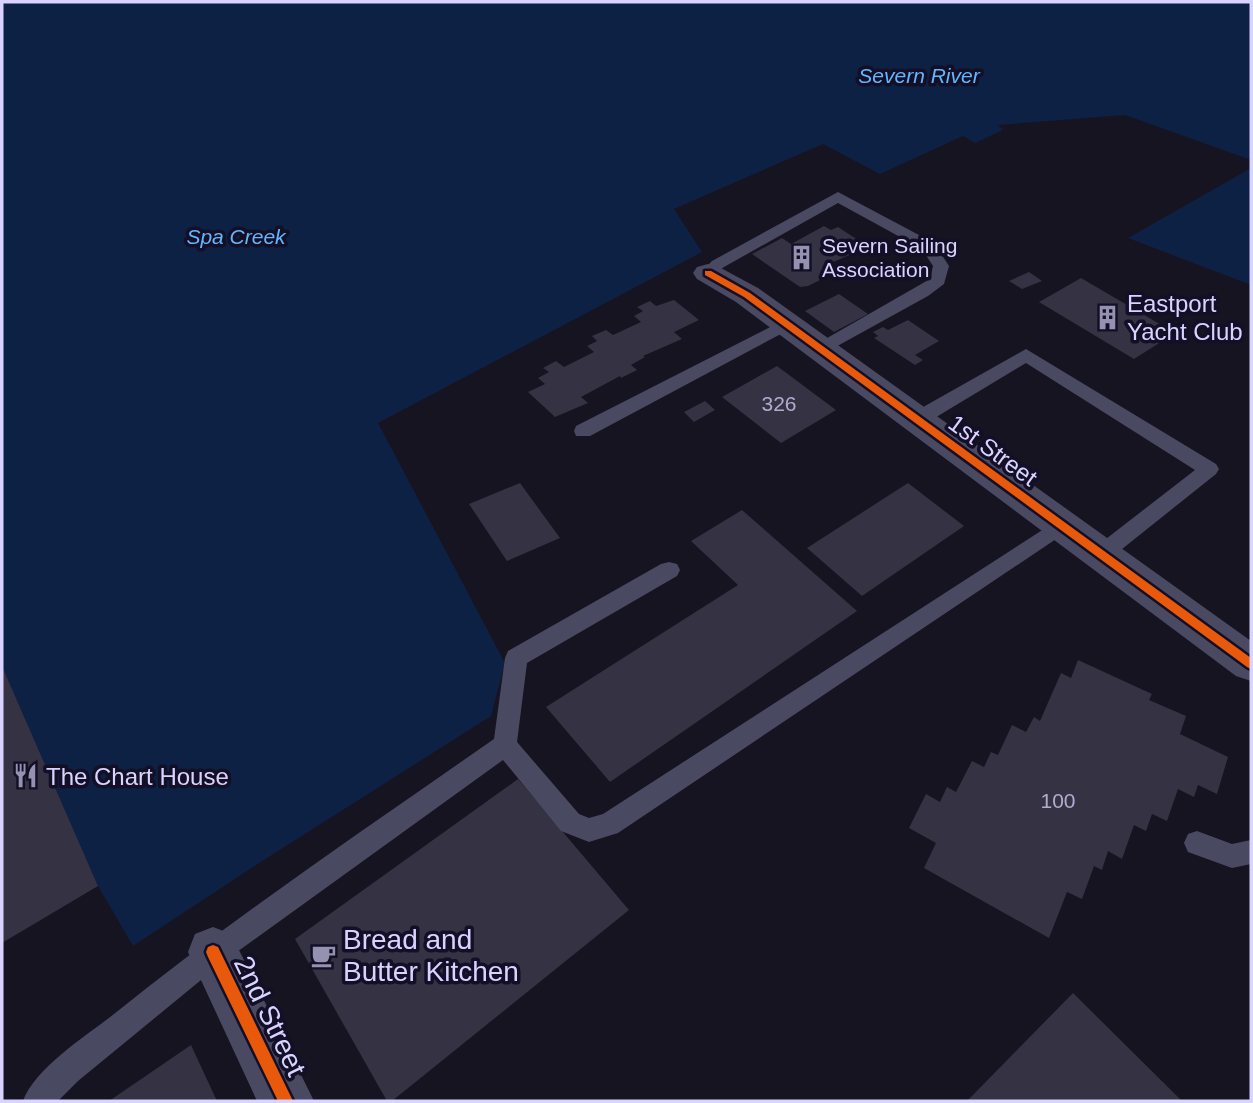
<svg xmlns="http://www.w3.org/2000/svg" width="1253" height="1103" viewBox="0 0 1253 1103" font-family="Arial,sans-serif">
<rect width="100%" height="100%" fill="#161421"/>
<path fill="#0d2144" d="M2,2H1251V160L1125,115L998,125L1003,130L975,143L963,136L880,174L823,144L674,209L702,252L378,423L505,663L491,716L253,867L133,946L98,886L2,666Z
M1251,168V285L1128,238Z"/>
<path fill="#343243" d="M824,226L831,230L838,227L861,242L854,245L861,250L824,266L834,273L808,286L800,287L752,254L782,238L791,244Z
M1029,272L1042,281L1022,289L1009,281Z
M1081,278L1175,333L1134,359L1039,302Z
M839,294L868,314L834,332L805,311Z
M674,300L699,320L674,332L682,339L643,356L645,357L631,365L637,370L621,378L620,376L581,397L588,403L555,417L528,392L545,384L538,378L549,372L543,368L556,361L564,367L594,352L587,346L597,341L592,336L606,330L613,335L641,322L634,316L643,311L637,307L650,301L656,306Z
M908,320L939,341L915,355L923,360L915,365L874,338L878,336L873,332L883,327L888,330Z
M777,366L836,410L781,443L722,397Z
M705,401L715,410L694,422L684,412Z
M520,483L560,538L507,561L469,504Z
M908,483L964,526L862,596L807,548Z
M742,510L857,611L610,782L546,707L738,585L691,541Z
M1078,660L1152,694L1149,700L1186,716L1180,734L1228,757L1217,794L1198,785L1194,797L1178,789L1167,821L1152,814L1146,831L1134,825L1122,859L1108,851L1102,870L1094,866L1082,899L1067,892L1049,938L924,868L936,843L909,828L926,794L940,802L947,787L956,792L972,761L984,767L991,752L998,755L1012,725L1026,732L1034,717L1040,721L1061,673L1071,678Z
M2,666L98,886L2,943Z
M518,779L629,910L392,1101H387L295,939Z
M1073,993L1182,1101H967Z
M191,1045L217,1101H109Z"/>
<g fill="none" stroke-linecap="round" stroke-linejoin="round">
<path fill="#4a4962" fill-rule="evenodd" d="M838,192L934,243L949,266L944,284L928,296L821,355L815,353L812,349L815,345L930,279L933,266L922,249L838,203L724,267L708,278L700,273L712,261Z
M786,319L792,320L795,324L792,328L590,436H576L574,431L576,426Z
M1026,349L1216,464L1219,469L1216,474L1107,561L1100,563L1093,561L1089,555L1093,549L1195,470L1026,363L923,425H909L907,420L909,415Z
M1061,518L1068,521L1071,526L1068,531L618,833L589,842L561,831L503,760L223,962L78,1081L58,1101H23C35,1068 86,1036 114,1014C236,916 365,829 494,739L505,658L508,651L661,564L669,562L677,564L680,570L677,576L527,663L517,742L579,814L589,818L603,814Z
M1197,831L1232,844L1251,840V864L1232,868L1188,852L1184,843L1188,834Z"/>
<path fill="#4a4962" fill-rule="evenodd" d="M708,264L719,267L758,288L1251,641V681L1236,676L736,302L697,279L693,273L697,267Z
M213,927L231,934L314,1101H257L188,952L195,934Z"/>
<defs>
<path id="cycleway" d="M705,271H711L750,293L1251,658V669L1247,667L744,297L705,275Z
M213,945L218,947L293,1101H278L208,957L206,952L208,947Z"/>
</defs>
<use href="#cycleway" stroke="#130f26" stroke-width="5"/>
<use href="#cycleway" fill="#e8590c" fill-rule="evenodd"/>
</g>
<defs>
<symbol id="building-bare" viewBox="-9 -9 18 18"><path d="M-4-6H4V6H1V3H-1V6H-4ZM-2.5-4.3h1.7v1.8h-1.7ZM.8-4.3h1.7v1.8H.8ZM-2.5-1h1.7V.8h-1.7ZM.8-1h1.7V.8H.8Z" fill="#9591b1" stroke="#130f26" stroke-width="2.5" paint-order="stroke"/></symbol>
<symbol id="restaurant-bare" viewBox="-9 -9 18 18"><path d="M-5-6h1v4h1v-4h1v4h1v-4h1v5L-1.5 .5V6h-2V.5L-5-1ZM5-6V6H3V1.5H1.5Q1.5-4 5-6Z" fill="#9591b1" stroke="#130f26" stroke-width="2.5" paint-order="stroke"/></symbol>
<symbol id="cafe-bare" viewBox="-9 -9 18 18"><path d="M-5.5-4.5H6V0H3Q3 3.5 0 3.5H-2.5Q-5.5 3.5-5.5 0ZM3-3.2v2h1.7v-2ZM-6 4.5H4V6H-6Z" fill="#9591b1" stroke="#130f26" stroke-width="2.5" paint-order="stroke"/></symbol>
</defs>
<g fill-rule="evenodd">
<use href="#building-bare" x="784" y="240" width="35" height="35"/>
<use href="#building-bare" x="1090" y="300" width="35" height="35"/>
<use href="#restaurant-bare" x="8" y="758" width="35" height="35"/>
<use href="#cafe-bare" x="306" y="938" width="35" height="35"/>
</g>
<g text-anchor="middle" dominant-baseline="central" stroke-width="7" stroke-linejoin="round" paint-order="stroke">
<g font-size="21" font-style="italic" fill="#62b6ff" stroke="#130f26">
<text x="919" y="75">Severn River</text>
<text x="236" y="236">Spa Creek</text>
</g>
<g font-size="21" fill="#d9d4ff" stroke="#130f26" text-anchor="start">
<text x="822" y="245">Severn Sailing<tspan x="822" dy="24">Association</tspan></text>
</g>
<g font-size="21" fill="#b0acd0">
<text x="779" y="403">326</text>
<text x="1058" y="800">100</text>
</g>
<g font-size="24" fill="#d9d4ff" stroke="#130f26" text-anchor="start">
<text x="1127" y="303">Eastport<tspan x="1127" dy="28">Yacht Club</tspan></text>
<text x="46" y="776">The Chart House</text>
</g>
<g font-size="24" fill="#d9d4ff" stroke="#130f26">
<text transform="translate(993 450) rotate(36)">1st Street</text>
</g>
<g font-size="28" fill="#d9d4ff" stroke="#130f26" text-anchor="start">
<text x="343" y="939">Bread and<tspan x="343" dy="32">Butter Kitchen</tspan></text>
</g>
<g font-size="28" fill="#d9d4ff" stroke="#130f26">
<text transform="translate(270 1016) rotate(64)">2nd Street</text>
</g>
</g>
<rect width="1253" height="1103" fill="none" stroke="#d9d4ff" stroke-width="7"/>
</svg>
